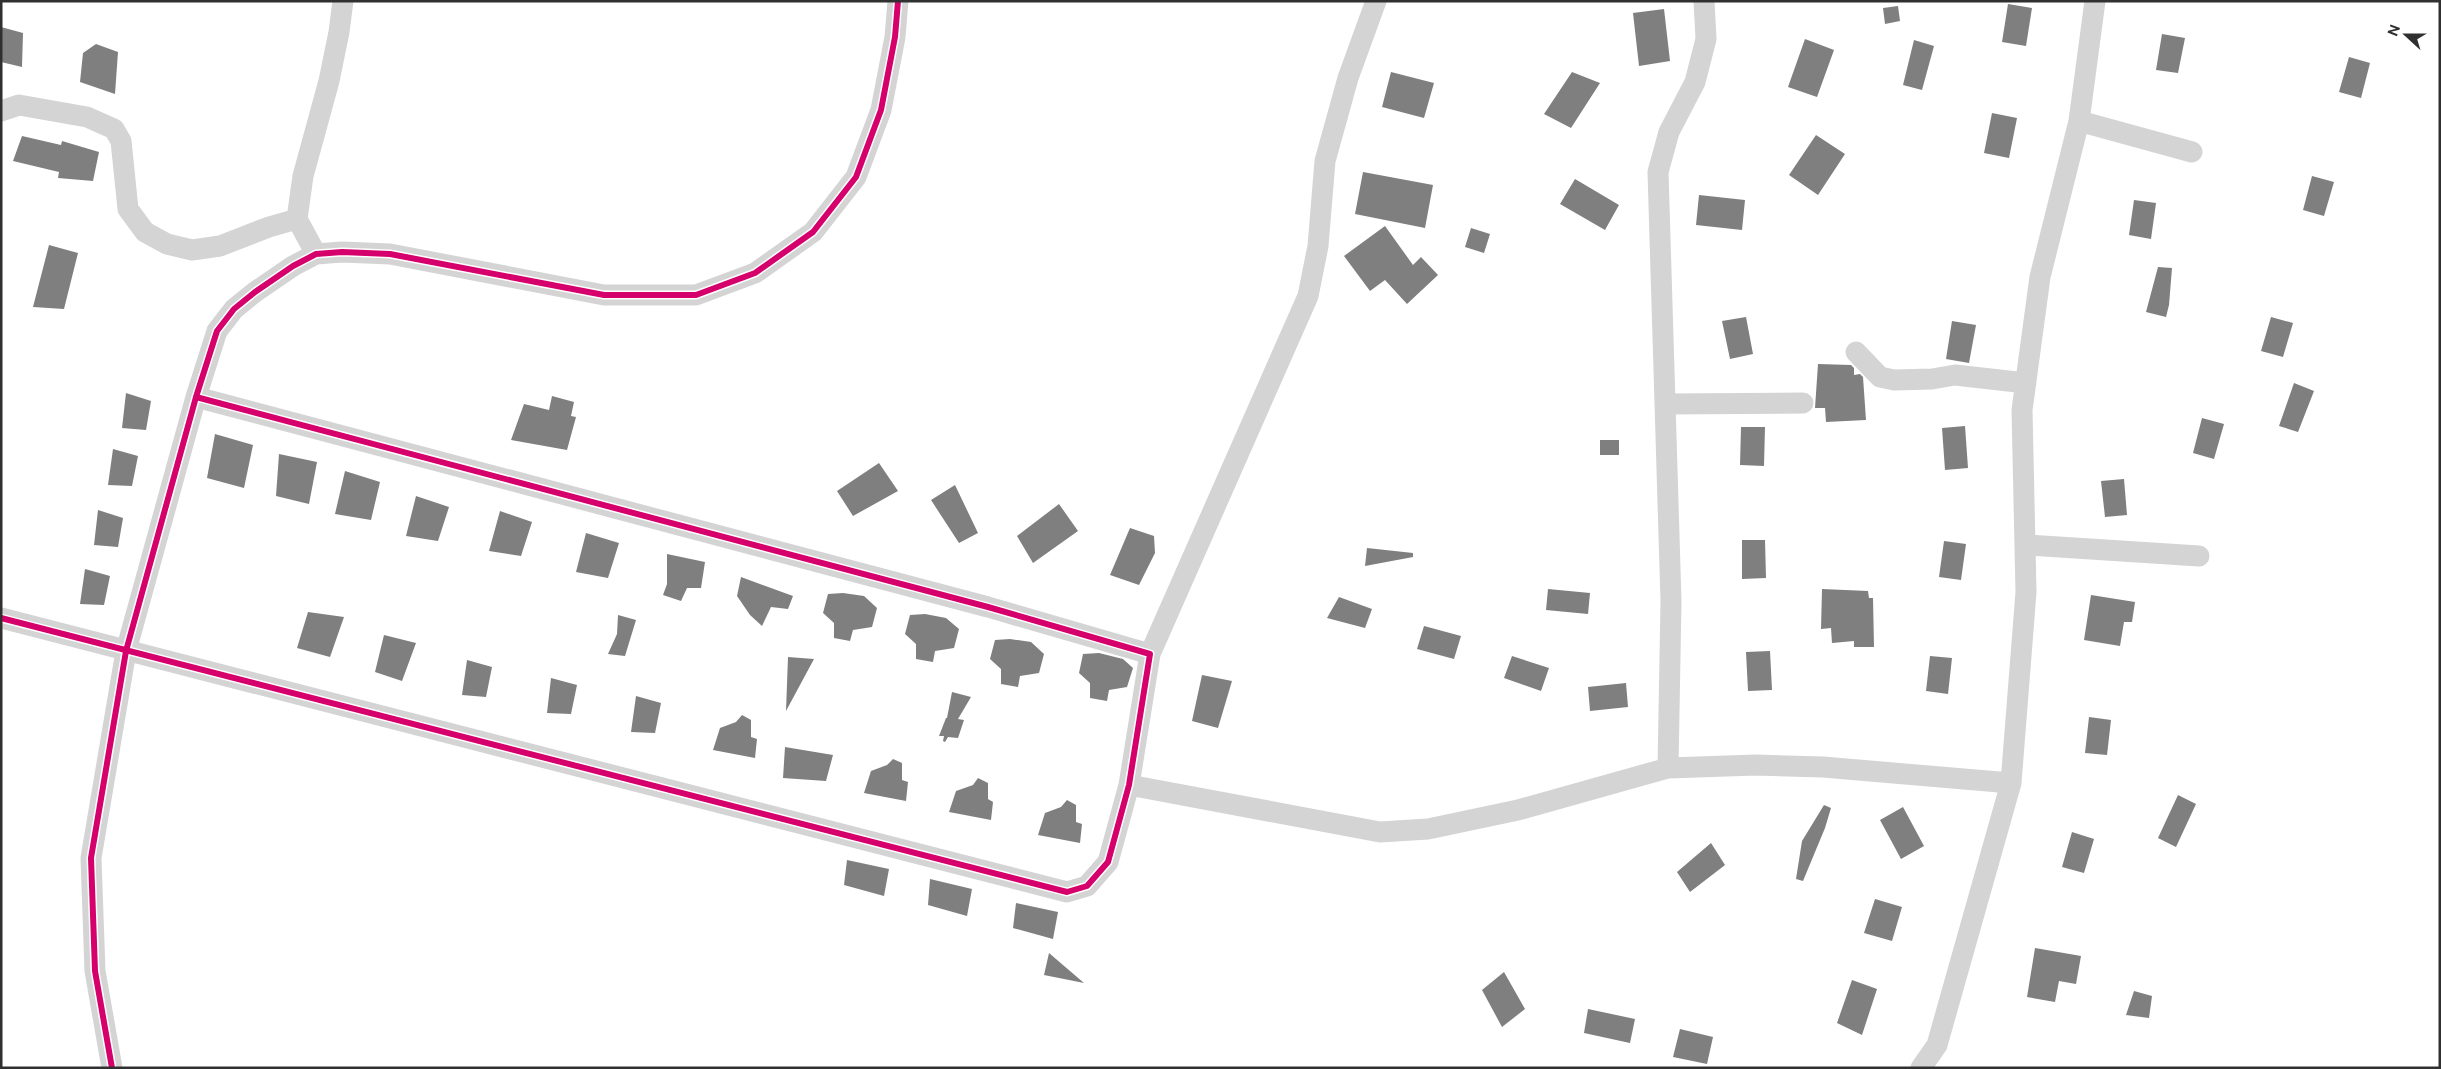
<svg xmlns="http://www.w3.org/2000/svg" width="2441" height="1069" viewBox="0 0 2441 1069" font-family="'Public Sans',sans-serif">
<rect width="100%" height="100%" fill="#fff"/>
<path fill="#7f7f7f" d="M2008,4L2032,8L2026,46L2002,42Z
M1898,6L1900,21L1885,24L1883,8Z
M1664,9L1670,61L1639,66L1633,13Z
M1,27L23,33L22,67L1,62Z
M2162,34L2185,38L2178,73L2156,70Z
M1805,39L1834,50L1817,97L1788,87Z
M1914,40L1934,46L1922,90L1903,85Z
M96,44L118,52L115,94L80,82L83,53Z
M2349,57L2370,63L2361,98L2339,92Z
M1391,72L1434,83L1424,118L1382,107Z
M1572,72L1600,83L1571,128L1544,114Z
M1992,113L2017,118L2009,158L1984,153Z
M1816,135L1845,154L1818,195L1789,175Z
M22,136L61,145L62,141L99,152L93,181L58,178L59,172L13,161Z
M1363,172L1433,185L1425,228L1355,214Z
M2312,176L2334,182L2324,216L2303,210Z
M1575,179L1619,205L1605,230L1560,204Z
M1699,195L1745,200L1742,230L1696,225Z
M2134,200L2156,203L2151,239L2129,235Z
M1385,226L1413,265L1421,257L1438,275L1407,304L1385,280L1370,291L1344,256Z
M1471,228L1490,234L1484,253L1465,247Z
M49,245L78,253L64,309L33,307Z
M2158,267L2172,268L2169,305L2166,317L2146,312Z
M1746,317L1753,354L1730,359L1722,321Z
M2271,317L2293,323L2283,357L2261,351Z
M1952,321L1976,325L1969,363L1946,359Z
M1818,364L1851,365L1854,368V375L1860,374L1863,377L1866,420L1826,422L1825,408H1815Z
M2294,383L2314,391L2298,432L2279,426Z
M126,393L151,401L146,430L122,428Z
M552,396L574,402L571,416L576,417L567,450L511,440L524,404L549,410Z
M2202,418L2224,424L2214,459L2193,453Z
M1965,426L1968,468L1945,470L1942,428Z
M1741,427H1765L1764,466L1740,465Z
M215,434L253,445L244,488L207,478Z
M1600,440H1619V455H1600Z
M113,449L138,456L132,486L108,485Z
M279,454L317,462L309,504L276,496Z
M879,463L898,491L853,516L837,491Z
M345,471L380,482L371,520L335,514Z
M2124,479L2127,515L2105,517L2101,481Z
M955,485L978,533L959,543L931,500Z
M416,496L449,507L438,541L406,536Z
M1059,504L1078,531L1033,563L1017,536Z
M98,510L123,518L118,547L94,545Z
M500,511L532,522L521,556L489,551Z
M1130,528L1154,536L1155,553L1139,585L1110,575Z
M586,533L619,543L608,578L576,572Z
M1742,540H1765L1766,578L1742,579Z
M1944,541L1966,544L1961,580L1939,577Z
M1367,548L1413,553V557L1365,566Z
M667,554L705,562L701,588H687L681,601L663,595L667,584Z
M85,569L110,576L104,605L80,604Z
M741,577L793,596L788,609L771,607L762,626L750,615L737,596Z
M1548,589L1590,593L1588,614L1546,610Z
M1822,589L1868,591L1869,598H1873L1874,647H1854V641L1832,643L1831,628L1821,629Z
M843,593L864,596L877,608L872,627L853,630L850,641L834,638V623L823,613L828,594Z
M2091,595L2135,602L2132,622H2124L2120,646L2084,640Z
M1339,597L1372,609L1365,628L1327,618Z
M308,612L344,617L330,657L297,648Z
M925,614L946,618L959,629L954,648L935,651L933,662L916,659V644L905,634L910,615Z
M618,615L636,620L625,656L608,654L617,634Z
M1424,626L1461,636L1454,659L1417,649Z
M384,635L416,643L402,681L375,672Z
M1010,639L1031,642L1044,654L1039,673L1020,676L1018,687L1001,684V669L990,659L995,640Z
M1770,651L1772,690L1748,691L1746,652Z
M1099,653L1123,659L1133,668L1127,687L1109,690L1107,701L1090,698V683L1079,673L1083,654Z
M1512,656L1549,668L1541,691L1504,678Z
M1930,656L1952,658L1948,694L1926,691Z
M788,657L814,659L786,711Z
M467,660L492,667L486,697L462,695Z
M1202,675L1232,681L1218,728L1192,721Z
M551,678L577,685L571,714L547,713Z
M1626,683L1628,707L1590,711L1588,687Z
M952,692L971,697L958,719L964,720L958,738L948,737L945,742L943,741L944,736H939L946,718H947Z
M636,696L661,703L655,733L631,732Z
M742,715L751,720V737L757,739L755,758L713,750L720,728L736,722Z
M2089,717L2111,720L2107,755L2085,753Z
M785,747L833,755L826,781L783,778Z
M893,759L902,763V780L908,782L906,801L864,793L871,771L887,765Z
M978,778L988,783V799L993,802L991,820L949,812L956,791L973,785Z
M2178,795L2196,804L2176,847L2158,838Z
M1067,800L1076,805V822L1082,824L1080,843L1038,835L1045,813L1061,807Z
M1824,805L1831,808L1825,828L1803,881L1796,879L1802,841Z
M1903,807L1924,846L1901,859L1880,820Z
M2072,832L2094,839L2084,873L2062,867Z
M1711,843L1725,865L1690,892L1677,872Z
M847,860L889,869L884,896L844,885Z
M930,879L972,889L967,916L928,905Z
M1875,899L1902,907L1892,941L1864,933Z
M1016,903L1058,912L1053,939L1013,928Z
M2035,948L2081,956L2076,984L2059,981L2055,1002L2027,997Z
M1049,953L1084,983L1044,975Z
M1504,972L1525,1009L1502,1027L1482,990Z
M1852,980L1877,989L1862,1035L1837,1023Z
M2134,991L2152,996L2149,1018L2126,1015Z
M1588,1009L1635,1019L1630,1043L1584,1033Z
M1680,1029L1713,1037L1707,1064L1673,1057Z"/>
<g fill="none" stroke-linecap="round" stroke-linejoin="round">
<path stroke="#d4d4d4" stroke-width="21" d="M1,111L19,105L87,117L114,129L121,141L128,209L145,232L167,244L192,250L220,246L269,227L297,219
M2079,121L2192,152
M316,254L297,219L303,176L329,81L339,32L343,1
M1856,352L1880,377L1894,380L1932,379L1955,375L2026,383
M1665,404L1803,403
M2027,545L2199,556
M1,618L1067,892L1087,886L1108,862L1129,785L1150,654L988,607L196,397
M1150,654L1308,296L1318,246L1325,161L1348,78L1376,1
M1668,768L1671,601L1658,172L1669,132L1695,82L1706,39L1704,1
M1129,785L1380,832L1428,829L1518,810L1668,768L1756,765L1823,767L2011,783
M112,1068L95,971L91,858L126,651L196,397L217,331L234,309L255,292L293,266L316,254L342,252L390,254L604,295H696L755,273L813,232L856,177L881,110L895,37L898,1
M1921,1068L1937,1045L2011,783L2026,592L2022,410L2040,277L2079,121L2095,1"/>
<defs>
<path id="cycleway" d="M1,618L1067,892L1087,886L1108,862L1129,785L1150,654L988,607L196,397
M112,1068L95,971L91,858L126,651L196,397L217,331L234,309L255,292L293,266L316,254L342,252L390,254L604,295H696L755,273L813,232L856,177L881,110L895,37L898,1"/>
</defs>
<use href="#cycleway" stroke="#fff" stroke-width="9"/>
<use href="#cycleway" stroke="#d6006c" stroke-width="6"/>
</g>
<rect width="2441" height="1069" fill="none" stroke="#303030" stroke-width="5"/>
<g transform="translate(2406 35) rotate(291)" stroke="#ffffff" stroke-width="4" paint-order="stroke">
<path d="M0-4L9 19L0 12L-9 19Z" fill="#303030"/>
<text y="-8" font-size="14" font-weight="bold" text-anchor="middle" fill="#303030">N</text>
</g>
</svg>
